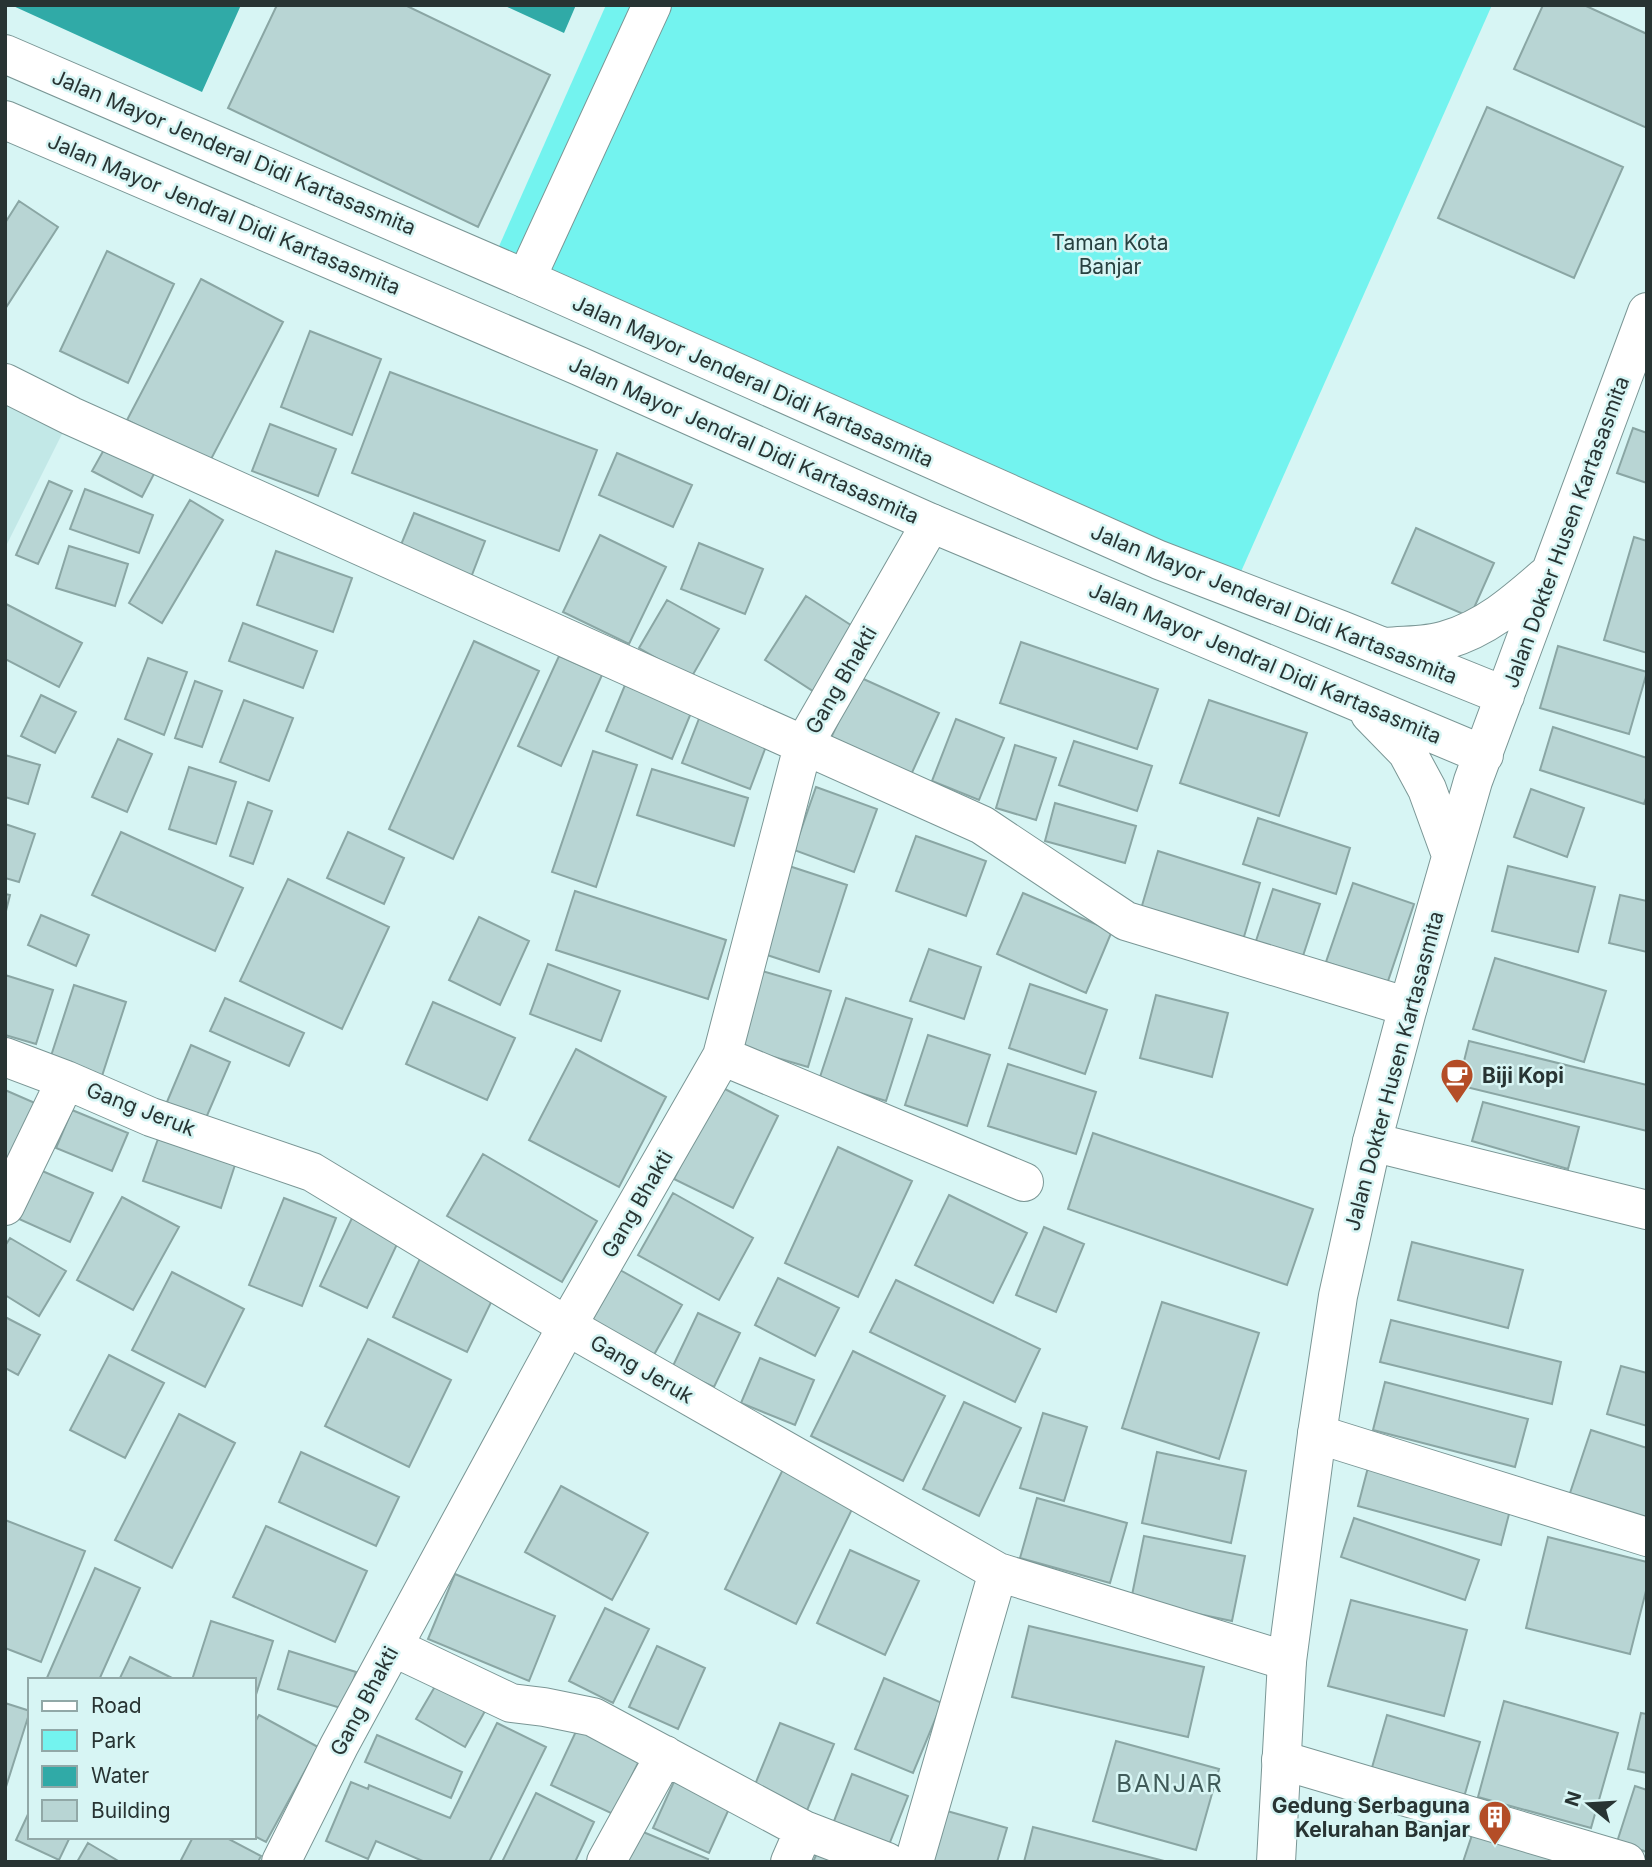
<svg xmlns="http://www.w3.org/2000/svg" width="1652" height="1867" viewBox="0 0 1652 1867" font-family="Inter,sans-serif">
<rect width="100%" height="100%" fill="#d7f5f4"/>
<path fill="#c2e8e7" d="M5,383L71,416L5,548Z"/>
<path fill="#73f3ef" d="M606,5H1492L1236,583L496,253Z"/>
<path fill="#30aaa7" d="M11,5H241L202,92Z
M503,5H576L564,33Z"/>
<path fill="#b8d5d4" stroke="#8aa6a4" stroke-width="2" d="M277,5H405L550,75L478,227L228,108Z
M1543,5H1584L1647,34V128L1514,69Z
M1487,107L1623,167L1574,278L1438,218Z
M19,201L58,227L5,309V223Z
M107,251L174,284L128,383L60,351Z
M201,279L283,322L209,463L127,420Z
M310,331L381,359L352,435L281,407Z
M390,372L597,450L559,551L352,473Z
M270,424L336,449L318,496L252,471Z
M1633,428L1647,433V483L1617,473Z
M106,446L155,472L142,497L92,471Z
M617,453L692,485L673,527L599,495Z
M49,481L72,491L38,564L16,555Z
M85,489L153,515L139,553L70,529Z
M190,500L223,520L162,623L129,603Z
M414,513L485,541L470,580L398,552Z
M1416,528L1494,563L1470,617L1392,583Z
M600,535L666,567L629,644L563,612Z
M1634,537L1647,541V653L1604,640Z
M699,543L763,569L745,614L681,589Z
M69,546L128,564L115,606L56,588Z
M276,551L352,578L333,632L257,605Z
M806,596L860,631L819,695L765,660Z
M667,600L719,629L691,678L639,648Z
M6,604L82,643L59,687L5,659Z
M243,623L317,651L303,688L229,661Z
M474,641L539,671L453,859L389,829Z
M1021,642L1158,689L1137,749L1000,703Z
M1558,646L1647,672L1629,734L1540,708Z
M559,656L602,675L561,766L518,746Z
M148,658L187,672L164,735L125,719Z
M859,677L939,713L910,777L830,740Z
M195,681L222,691L202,747L175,738Z
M625,685L691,713L672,759L606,731Z
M41,695L76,712L55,753L21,736Z
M244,700L293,718L269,781L220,762Z
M1209,700L1307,733L1279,816L1180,783Z
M700,716L768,741L750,789L682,763Z
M956,719L1004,738L979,800L932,781Z
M1553,727L1647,758V795L1644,804L1540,770Z
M118,739L152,754L127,812L92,797Z
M1074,741L1152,766L1137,811L1059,785Z
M1015,745L1056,758L1036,820L996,808Z
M593,751L637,765L596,887L552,872Z
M5,755L40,765L28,804L5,797Z
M189,767L236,782L216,844L169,829Z
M652,769L748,798L734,846L637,815Z
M816,787L877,809L854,872L794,850Z
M1531,789L1584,808L1567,857L1514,837Z
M248,802L272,811L253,864L230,856Z
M1055,803L1136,826L1125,863L1045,841Z
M1258,818L1350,848L1336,894L1243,864Z
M5,824L35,834L19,882L5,878Z
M121,832L243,888L215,951L92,895Z
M348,832L404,858L384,904L327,878Z
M916,836L986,861L966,916L896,891Z
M1158,851L1260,883L1243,940L1141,909Z
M789,866L847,885L819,972L761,953Z
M1508,866L1595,887L1578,952L1492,931Z
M288,879L389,927L342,1029L240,981Z
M1353,883L1414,904L1387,984L1326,962Z
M1273,889L1320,904L1300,965L1253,950Z
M575,891L726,940L708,999L556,950Z
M1023,893L1112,931L1086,993L997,954Z
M5,894L10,895L5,915Z
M1620,895L1647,901V952L1609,943Z
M41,915L89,935L76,966L28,945Z
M479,917L529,941L500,1005L449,980Z
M929,949L981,967L964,1019L910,1001Z
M1495,958L1606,991L1584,1062L1473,1029Z
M548,964L620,991L601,1041L530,1014Z
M762,971L831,991L808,1067L740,1047Z
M5,975L53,990L36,1044L5,1035Z
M1030,984L1107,1010L1085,1074L1009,1048Z
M74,985L126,1002L102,1076L50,1059Z
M1156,995L1228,1013L1212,1077L1140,1058Z
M225,998L304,1033L289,1066L210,1031Z
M846,998L912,1019L886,1101L819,1080Z
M433,1002L515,1038L487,1100L406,1064Z
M928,1035L990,1055L967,1126L905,1105Z
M1469,1041L1647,1085V1131L1458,1085Z
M191,1045L230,1062L203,1125L164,1109Z
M576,1049L666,1097L619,1187L529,1140Z
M1008,1064L1096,1092L1076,1154L988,1126Z
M719,1086L778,1116L733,1208L674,1179Z
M5,1090L35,1103L5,1171Z
M1483,1102L1579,1127L1568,1169L1472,1141Z
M72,1110L128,1133L112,1171L56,1148Z
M1093,1133L1313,1209L1287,1285L1068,1209Z
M158,1139L235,1165L221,1208L143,1181Z
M838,1147L912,1181L858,1297L785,1263Z
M483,1154L597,1221L562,1282L447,1216Z
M40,1170L93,1193L70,1242L19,1219Z
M673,1193L753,1238L719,1300L638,1255Z
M949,1195L1027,1233L993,1303L915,1265Z
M122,1197L179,1227L133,1310L77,1280Z
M284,1198L336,1218L302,1306L249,1285Z
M352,1218L399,1240L367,1308L320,1286Z
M1044,1227L1084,1244L1056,1312L1016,1295Z
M10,1238L66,1271L39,1316L5,1295V1246Z
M1412,1242L1523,1270L1508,1328L1398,1300Z
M423,1252L498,1288L467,1352L393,1317Z
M620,1270L682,1305L651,1360L590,1324Z
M172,1272L244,1309L205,1387L132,1350Z
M778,1278L839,1308L815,1356L755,1325Z
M896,1280L1040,1349L1015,1402L870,1332Z
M1162,1302L1259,1333L1219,1459L1122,1428Z
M698,1313L740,1333L714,1387L672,1368Z
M5,1317L40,1335L18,1375L5,1368Z
M1391,1320L1561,1362L1552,1404L1380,1362Z
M368,1339L451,1380L409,1467L325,1426Z
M853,1351L945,1396L903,1481L811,1436Z
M109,1355L164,1383L125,1458L70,1430Z
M760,1358L814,1380L795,1425L741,1403Z
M1621,1366L1647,1373V1426L1607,1414Z
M1385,1382L1528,1419L1515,1467L1373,1430Z
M964,1402L1021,1428L979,1516L923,1489Z
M1043,1413L1087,1427L1064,1501L1020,1488Z
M179,1414L235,1443L172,1568L115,1540Z
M1591,1430L1647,1448V1521L1569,1496Z
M301,1452L399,1497L376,1546L279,1502Z
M1157,1452L1246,1471L1231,1543L1142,1523Z
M1372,1452L1515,1491L1501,1545L1358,1506Z
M786,1463L857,1499L796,1624L725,1589Z
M561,1486L648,1533L612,1600L525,1552Z
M1037,1498L1127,1523L1110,1583L1020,1558Z
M1354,1518L1479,1560L1465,1600L1341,1557Z
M5,1520L85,1551L41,1662L5,1648Z
M266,1526L367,1571L335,1642L233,1597Z
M1144,1536L1245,1556L1232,1621L1131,1600Z
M1548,1537L1647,1562V1587L1630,1654L1526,1628Z
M850,1550L919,1581L885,1655L817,1623Z
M95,1568L140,1588L99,1680H46Z
M455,1574L555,1616L529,1681L428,1639Z
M1351,1600L1467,1630L1444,1716L1328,1686Z
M605,1608L649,1629L613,1703L569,1681Z
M211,1621L273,1641L254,1701V1680H192Z
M1029,1626L1204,1667L1188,1737L1012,1697Z
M657,1646L705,1668L678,1729L629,1707Z
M289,1651L356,1672L344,1709L278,1689Z
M130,1657L176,1680H119Z
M884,1678L942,1703L913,1773L855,1749Z
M437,1683L485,1711L465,1747L416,1719Z
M1504,1701L1618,1733L1591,1828L1478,1797Z
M5,1703L30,1711L5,1790Z
M1641,1713L1647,1714V1773L1628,1769Z
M259,1715L318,1747L266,1842L254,1836V1724Z
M1387,1715L1480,1742L1462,1804L1369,1778Z
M497,1723L546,1747L489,1862H425L376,1841L368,1859L326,1841L351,1782L368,1789L369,1785L450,1818Z
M780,1723L834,1744L806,1813L752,1792Z
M578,1727L641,1757L613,1814L551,1785Z
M377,1735L462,1772L451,1798L365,1762Z
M1116,1741L1219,1769L1196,1850L1093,1821Z
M852,1774L908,1796L887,1850L831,1829Z
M677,1775L733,1800L709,1853L653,1828Z
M1635,1786L1647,1790V1852L1617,1842Z
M536,1793L594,1822L575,1862H502Z
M940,1809L1007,1828L997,1862H925Z
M30,1810V1837H70L59,1860L16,1840Z
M1033,1827L1168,1862H1024Z
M636,1829L708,1859L707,1862H622Z
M1473,1832L1568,1862H1463Z
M193,1837H225L261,1856L258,1862H180Z
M88,1843L120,1862H77Z
M817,1853L837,1862H813Z"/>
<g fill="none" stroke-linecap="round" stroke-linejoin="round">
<defs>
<path id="minor" d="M526,279L652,5
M5,383L71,416L982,825L1126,921L1408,1007
M722,1056L1024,1182
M5,1057L66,1080L151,1117L312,1172L567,1326L998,1572L914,1862
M1372,1142L1647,1210
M5,1206L66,1080
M1317,1434L1647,1537
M998,1572L1287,1661
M393,1647L511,1703L544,1707L593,1717L804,1830L887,1862
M1281,1760L1626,1862
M281,1862L339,1746L567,1326L722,1056L803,746L931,523
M606,1862L665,1755
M790,1862L804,1830"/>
<path id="major" d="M5,54L526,279L1159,560L1341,630L1505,696
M5,120L579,366L931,523L1484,755
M1386,647C1406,645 1428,646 1446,640C1487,628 1516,602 1547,575
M1370,714L1407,752L1427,789L1451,855
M1276,1862L1287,1661L1317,1434L1338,1296L1372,1142L1408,1007L1473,781L1647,312"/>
</defs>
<use href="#minor" stroke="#7a9695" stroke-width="40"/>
<use href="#major" stroke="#7a9695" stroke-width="40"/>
<use href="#minor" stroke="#fff" stroke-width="38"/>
<use href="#major" stroke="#fff" stroke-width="38"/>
</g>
<defs>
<symbol id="cafe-pin" viewBox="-11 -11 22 30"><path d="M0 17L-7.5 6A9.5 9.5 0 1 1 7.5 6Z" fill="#b44d27" stroke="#d7f5f4"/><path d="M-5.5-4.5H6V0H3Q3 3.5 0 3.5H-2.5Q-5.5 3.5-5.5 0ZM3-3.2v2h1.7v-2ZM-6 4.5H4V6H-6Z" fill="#fff"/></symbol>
<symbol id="building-pin" viewBox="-11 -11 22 30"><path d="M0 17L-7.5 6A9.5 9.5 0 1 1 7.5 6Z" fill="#b44d27" stroke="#d7f5f4"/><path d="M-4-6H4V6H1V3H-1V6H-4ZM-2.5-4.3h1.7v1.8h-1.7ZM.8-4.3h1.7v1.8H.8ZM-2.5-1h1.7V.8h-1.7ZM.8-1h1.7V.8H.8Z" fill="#fff"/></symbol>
</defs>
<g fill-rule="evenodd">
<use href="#cafe-pin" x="1438" y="1056" width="38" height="52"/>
<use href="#building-pin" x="1476" y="1798" width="38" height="52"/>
</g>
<g text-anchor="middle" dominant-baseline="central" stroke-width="5" stroke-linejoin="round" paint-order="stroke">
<g font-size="21" fill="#283433" stroke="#d7f5f4">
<text transform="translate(234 152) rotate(23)">Jalan Mayor Jenderal Didi Kartasasmita</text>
<text transform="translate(224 214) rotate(23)">Jalan Mayor Jendral Didi Kartasasmita</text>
<text transform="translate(753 381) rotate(24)">Jalan Mayor Jenderal Didi Kartasasmita</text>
<text transform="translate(744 440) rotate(24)">Jalan Mayor Jendral Didi Kartasasmita</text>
<text transform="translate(1566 532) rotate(-70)">Jalan Dokter Husen Kartasasmita</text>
<text transform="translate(1274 604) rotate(22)">Jalan Mayor Jenderal Didi Kartasasmita</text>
<text transform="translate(1265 663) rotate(23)">Jalan Mayor Jendral Didi Kartasasmita</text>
<text transform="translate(841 680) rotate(-60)">Gang Bhakti</text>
<text transform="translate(1394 1071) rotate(-75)">Jalan Dokter Husen Kartasasmita</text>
<text transform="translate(141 1109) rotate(21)">Gang Jeruk</text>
<text transform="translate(637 1204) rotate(-60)">Gang Bhakti</text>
<text transform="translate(642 1369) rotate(30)">Gang Jeruk</text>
<text transform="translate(364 1701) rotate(-62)">Gang Bhakti</text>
</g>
<g font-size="21" fill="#274140" stroke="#d7f5f4">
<text x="1110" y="242">Taman Kota<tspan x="1110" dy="24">Banjar</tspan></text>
</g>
<g font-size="21" font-weight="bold" fill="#283433" stroke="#d7f5f4" text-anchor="start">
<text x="1482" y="1075">Biji Kopi</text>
<text x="1470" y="1805" text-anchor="end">Gedung Serbaguna<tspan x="1470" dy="24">Kelurahan Banjar</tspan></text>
</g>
<g font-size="24" letter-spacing="2" fill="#415c5a" stroke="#d7f5f4">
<text x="1170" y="1783">BANJAR</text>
</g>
</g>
<rect width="1652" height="1867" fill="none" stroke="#283433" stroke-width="14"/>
<rect x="28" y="1678" width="228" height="161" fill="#d7f5f4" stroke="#91a8a7" stroke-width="2"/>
<rect x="42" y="1701" width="35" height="10" fill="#ffffff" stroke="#91a8a7" stroke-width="2"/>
<text x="91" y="1713" font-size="21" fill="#283433">Road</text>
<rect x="42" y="1730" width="35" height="21" fill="#73f3ef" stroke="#91a8a7" stroke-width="2"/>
<text x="91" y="1748" font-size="21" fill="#283433">Park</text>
<rect x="42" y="1766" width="35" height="21" fill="#30aaa7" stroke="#91a8a7" stroke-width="2"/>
<text x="91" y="1783" font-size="21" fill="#283433">Water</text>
<rect x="42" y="1800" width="35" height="21" fill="#b8d5d4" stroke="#91a8a7" stroke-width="2"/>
<text x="91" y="1818" font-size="21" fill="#283433">Building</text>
<g transform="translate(1589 1804) rotate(288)" stroke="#d7f5f4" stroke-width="5" paint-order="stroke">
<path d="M0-5L12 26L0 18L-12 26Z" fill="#283433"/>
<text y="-10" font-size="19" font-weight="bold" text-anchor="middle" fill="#283433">N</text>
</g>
</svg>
